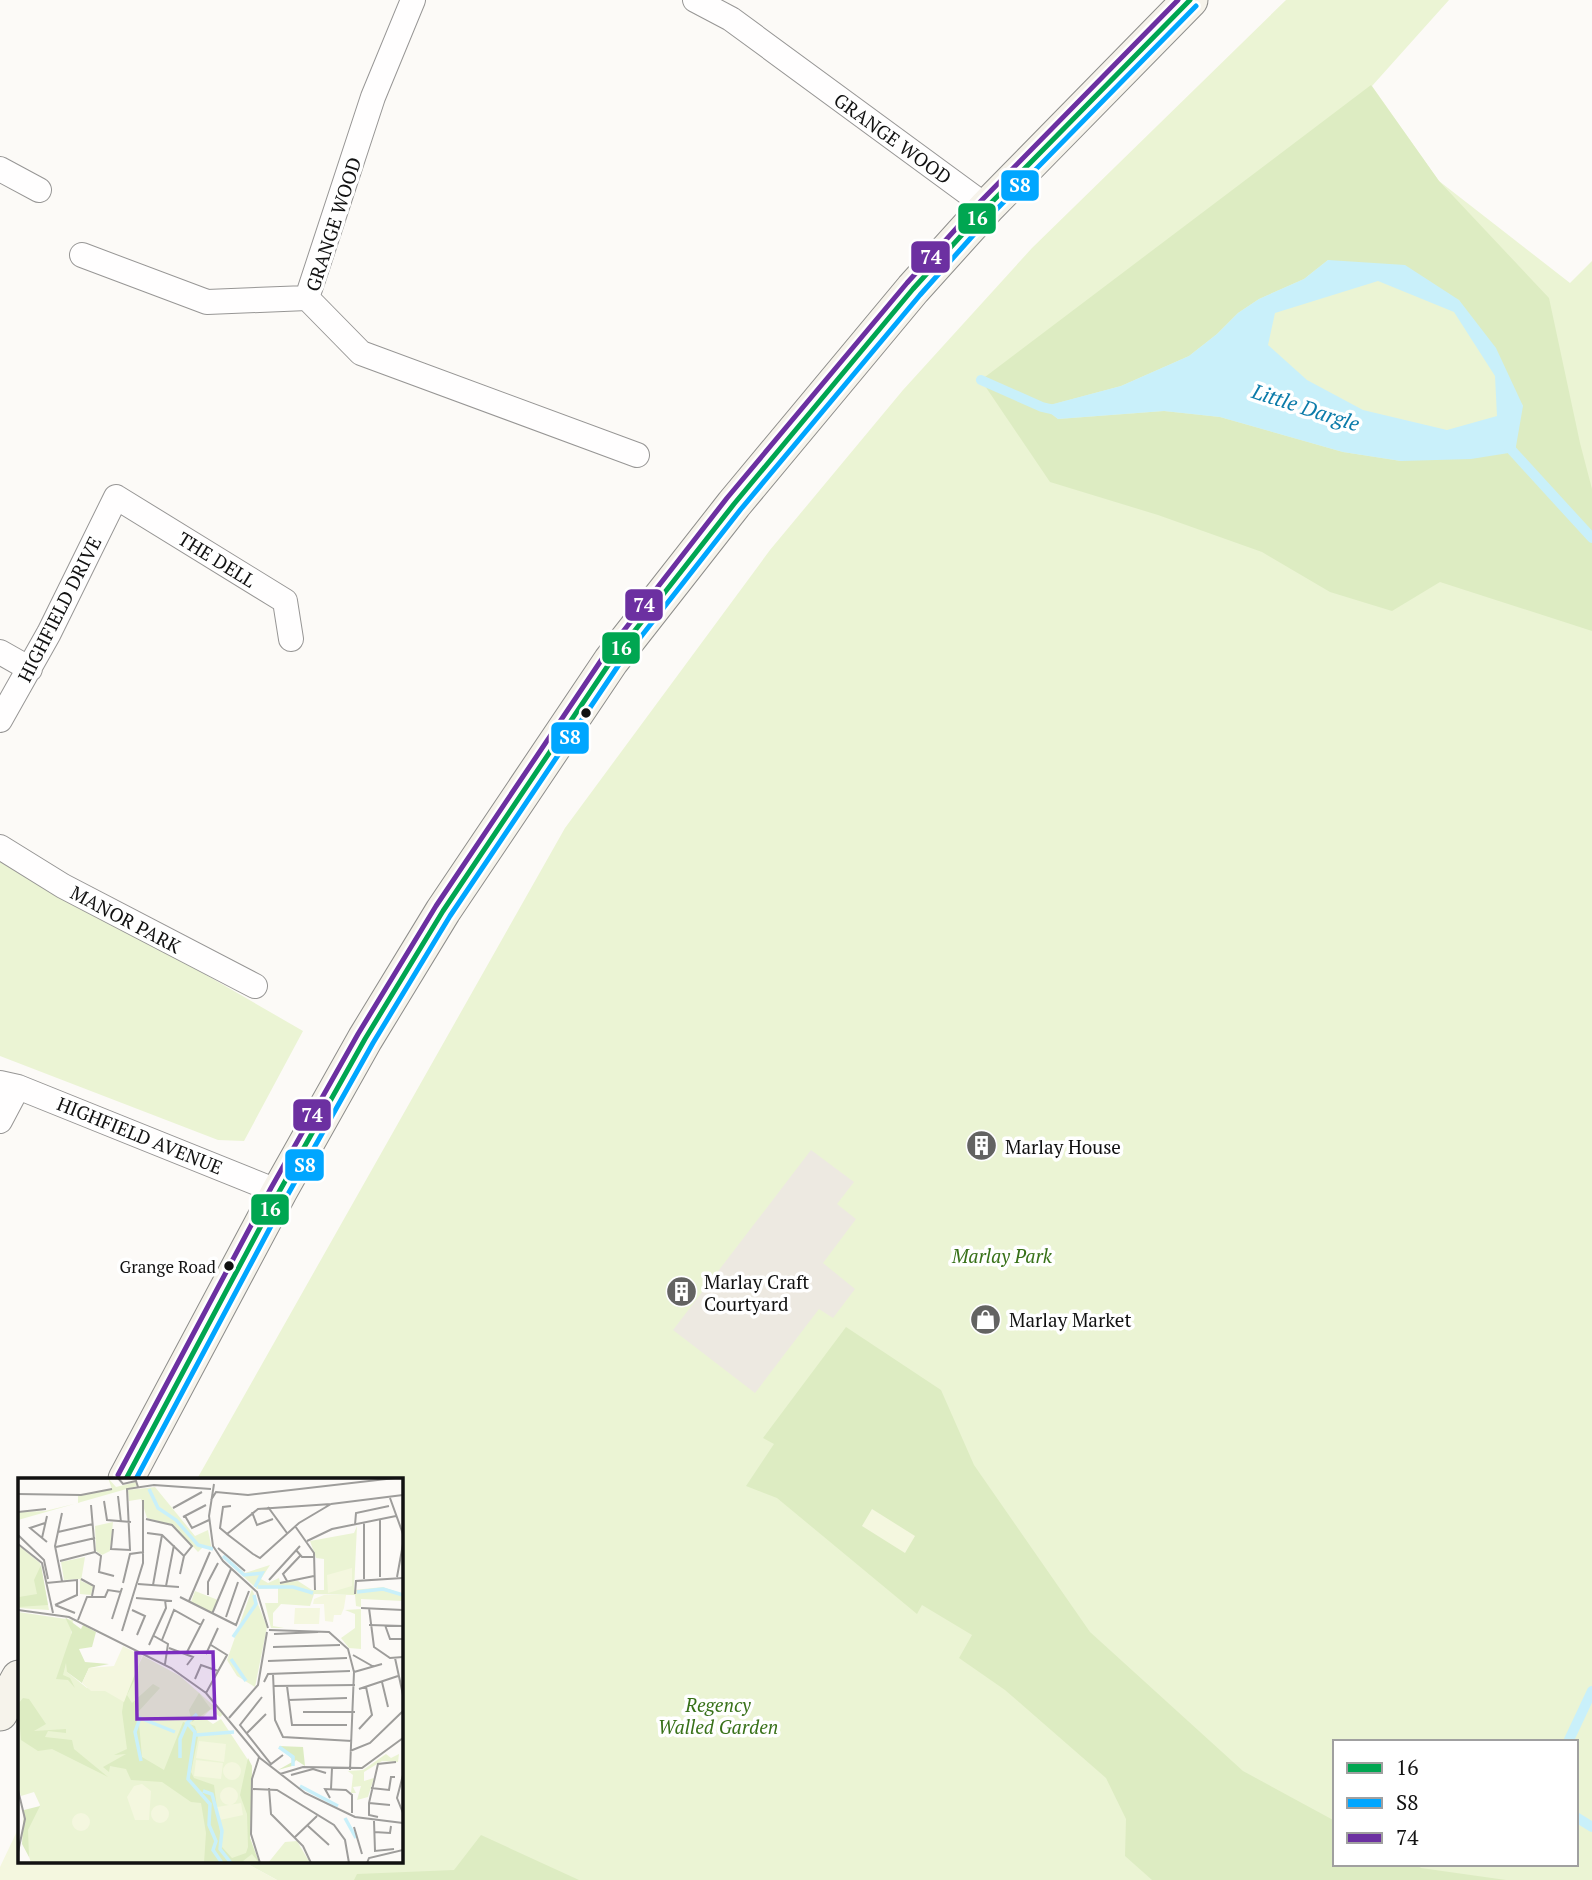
<svg xmlns="http://www.w3.org/2000/svg" width="1592" height="1880" viewBox="0 0 1592 1880" font-family="'PT Serif',serif">
<rect width="100%" height="100%" fill="#fcfaf7"/>
<path fill="#ebf4d4" fill-rule="evenodd" d="M1286,0H1449L1372,86L1439,181L1570,283L1592,261V1880H277L242,1861H401V1479H197L565,828L770,550L903,390L1032,248ZM1335,1742H1576V1864H1335Z
M0,856L303,1031L244,1141L218,1140L0,1056Z"/>
<path fill="#ddecc2" fill-rule="evenodd" d="M1371,85L1439,181L1549,298L1580,443L1592,489V631L1440,582L1392,611L1330,592L1262,552L1158,515L1050,482L981,380ZM1328,260L1459,300L1523,406L1401,461L1343,452L1220,417L1164,411L1058,419L1043,407L1121,386L1189,356L1217,334L1238,313L1259,299L1304,279Z
M846,1327L941,1390L974,1465L1090,1632L1243,1771L1335,1821V1864H1415L1421,1868L1506,1880H1152L1125,1856L1126,1819L1106,1778L1005,1690L959,1658L972,1635L922,1605L917,1614L777,1498L746,1486L774,1444L763,1438Z
M481,1835L579,1880H354L357,1874L454,1870Z"/>
<path fill="#f4f7df" d="M872,1509L915,1536L905,1553L862,1526Z
M19,1827V1861H242L277,1880H0V1867Z"/>
<path fill="#ede9e1" d="M811,1150L854,1182L837,1204L856,1219L823,1263L855,1289L833,1318L819,1309L755,1393L673,1330Z"/>
<path fill="#c9f0fa" fill-rule="evenodd" d="M1328,260L1405,265L1459,300L1496,348L1523,406L1515,452L1471,459L1401,461L1343,452L1220,417L1164,411L1058,419L1042,407L1121,386L1189,356L1217,334L1238,313L1259,299L1304,279ZM1378,281L1454,312L1495,376L1497,416L1447,430L1363,410L1307,380L1268,345L1275,313Z"/>
<g fill="none" stroke-linecap="round" stroke-linejoin="round">
<path stroke="#c9f0fa" stroke-width="10" d="M981,380L1042,407L1055,410
M1507,445L1592,538
M1568,1742L1592,1691
M1576,1817L1592,1827"/>
<defs>
<path id="street" d="M413,0L373,97L307,298L361,353L637,455
M695,0L731,19L987,207
M0,169L39,190
M82,255L207,302L307,298
M0,652L30,669
M0,720L49,633L116,497L285,601L291,639
M0,847L63,886L255,986
M0,1083L18,1087L279,1192
M0,1121L18,1087"/>
<path id="secondary" d="M126,1479L279,1192L365,1039L443,911L611,661L734,504L913,289L987,207L1190,0
M0,1713L19,1678"/>
</defs>
<use href="#street" stroke="#979695" stroke-width="26"/>
<use href="#secondary" stroke="#8d8d8b" stroke-width="37"/>
<use href="#street" stroke="#fffefe" stroke-width="24"/>
<use href="#secondary" stroke="#f6f3eb" stroke-width="35"/>
<defs>
<path id="bus-1" d="M126,1479L279,1192L365,1039L443,911L611,661L734,504L913,289L987,207L1190,0"/>
<path id="bus-2" d="M136,1479L287,1196L373,1043L450,916L618,666L741,509L920,295L993,213L1196,6"/>
<path id="bus-3" d="M118,1475L271,1188L358,1034L436,906L604,656L727,498L907,283L981,201L1178,0"/>
</defs>
<use href="#bus-1" stroke="#fff" stroke-width="10"/>
<use href="#bus-2" stroke="#fff" stroke-width="10"/>
<use href="#bus-3" stroke="#fff" stroke-width="10"/>
<use href="#bus-1" stroke="#00a651" stroke-width="5"/>
<use href="#bus-2" stroke="#00a6ff" stroke-width="5"/>
<use href="#bus-3" stroke="#6c30a1" stroke-width="5"/>
</g>
<defs>
<symbol id="building-disc" viewBox="-11 -11 22 22"><circle r="9.5" fill="#636362" stroke="#fff"/><path d="M-4-6H4V6H1V3H-1V6H-4ZM-2.5-4.3h1.7v1.8h-1.7ZM.8-4.3h1.7v1.8H.8ZM-2.5-1h1.7V.8h-1.7ZM.8-1h1.7V.8H.8Z" fill="#fff"/></symbol>
<symbol id="shop-disc" viewBox="-11 -11 22 22"><circle r="9.5" fill="#636362" stroke="#fff"/><path d="M-5-2.5h2.3a2.7 3.5 0 0 1 5.4 0H5L5.5 6h-11ZM-1.5-2.5h3a1.5 2.3 0 0 0-3 0Z" fill="#fff"/></symbol>
</defs>
<g fill-rule="evenodd">
<use href="#building-disc" x="964" y="1128" width="35" height="35"/>
<use href="#building-disc" x="664" y="1274" width="35" height="35"/>
<use href="#shop-disc" x="968" y="1302" width="35" height="35"/>
</g>
<g fill="#111" stroke="#fff" stroke-width="2.5">
<circle cx="586" cy="713" r="6"/>
<circle cx="229" cy="1266" r="6"/>
</g>
<g text-anchor="middle" dominant-baseline="central" stroke-width="7" stroke-linejoin="round" paint-order="stroke">
<g font-size="17" fill="#111" stroke="#fff" text-anchor="end">
<text x="216" y="1266">Grange Road</text>
</g>
<g font-size="19" fill="#111" stroke="#fff">
<text transform="translate(893 138) rotate(36)">GRANGE WOOD</text>
<text transform="translate(333 224) rotate(-72)">GRANGE WOOD</text>
<text transform="translate(217 559) rotate(32)">THE DELL</text>
<text transform="translate(59 609) rotate(-63)">HIGHFIELD DRIVE</text>
<text transform="translate(126 919) rotate(28)">MANOR PARK</text>
<text transform="translate(140 1135) rotate(22)">HIGHFIELD AVENUE</text>
</g>
<g font-size="19" fill="#111" stroke="#fff" text-anchor="start">
<text x="1005" y="1146">Marlay House</text>
<text x="704" y="1281">Marlay Craft<tspan x="704" dy="22">Courtyard</tspan></text>
<text x="1009" y="1319">Marlay Market</text>
</g>
<g font-size="19" font-style="italic" fill="#387119" stroke="#fff">
<text x="1002" y="1255">Marlay Park</text>
<text x="718" y="1704">Regency<tspan x="718" dy="22">Walled Garden</tspan></text>
</g>
<g font-size="21" font-style="italic" fill="#0b7ba9" stroke="#fff">
<text transform="translate(1306 407) rotate(18)">Little Dargle</text>
</g>
</g>
<g transform="translate(18 1478)">
<rect width="385" height="385" fill="#fcfaf7"/>
<path d="M90,0L98,9L118,4L119,8L0,42V34L27,33L60,25V18L94,11ZM137,9L177,58L190,52L194,72L186,68L180,74L155,47L129,40L123,21L111,23L110,12ZM95,44L92,73L84,77L78,73L77,48ZM339,48L336,112L365,109L385,116V123L343,121V129L338,128L337,117L296,116L292,128L263,126L255,135V148L266,150H253L247,125H260V110L239,111L203,78L227,95L252,87L243,101L250,105L261,100L262,104L280,103L294,112H306V81L298,80L292,63L336,55ZM0,67L22,85L31,132L0,130ZM67,79L63,103L75,108L73,117L62,116V101L46,102L43,84ZM234,111L249,149L237,209L219,198L209,182ZM177,113L200,122L194,135L173,124ZM343,131V171L331,170L323,160L337,150V136L327,132ZM0,134L55,142L49,194L69,210L114,200L125,178L162,198L205,236L202,239L193,231L185,239L195,246L203,241L234,288L232,360L241,385H13L4,356L22,327L16,314L3,318L0,310ZM368,276L373,280L381,276L380,284L364,283L346,294V303L356,300L350,319L339,322L343,308L335,309L338,315H333L335,297L330,293L345,292ZM279,363L292,385H250L267,364Z" fill="#ebf4d4"/>
<path d="M23,87L30,127L0,129L1,119L19,116L16,102ZM47,139L63,151L65,147L78,154L74,169L61,171L67,184L91,186L71,190L64,205L49,194L48,185L45,197L52,200L57,210L50,202L38,201L54,154ZM117,190L120,195L109,217L114,225L135,206L142,210L120,234L124,279L146,292L165,244L177,248L180,259L173,294L176,300L196,307L204,369L214,380L228,375L230,369L229,336L222,317L230,280L234,288L232,360L241,385L234,376L225,383L229,385H186L188,355L183,325L173,324L144,304L113,302L108,291L92,288L91,294L85,289L108,276L96,277L109,271L104,234L107,215ZM181,215L193,231L174,244L171,232ZM5,220L11,221L28,246L16,253L48,251V255L30,253L27,259L54,262L56,271L90,299L34,271L20,273L3,262L0,226ZM261,268L285,269L287,288L278,282L274,288L260,292L276,283ZM22,328L10,352L11,379L4,366L6,332Z" fill="#ddecc2"/>
<path d="M334,90V108L310,115L309,97ZM306,117H328L326,130L323,137H316L315,144L307,143L306,126H295L296,121ZM277,130H302L301,146H276ZM105,168L124,178L106,224L87,213H73L64,205L71,190L96,188ZM181,263L208,266L206,284L178,280ZM178,282L205,285L203,301L176,298ZM205 293a9 9 0 1 1 18 0a9 9 0 1 1-18 0ZM124,306L133,313L131,342H117L109,319L116,308ZM202 318a9 9 0 1 1 18 0a9 9 0 1 1-18 0ZM223,325L225,337L202,342L199,329ZM133 336a9 9 0 1 1 18 0a9 9 0 1 1-18 0ZM54 344a9 9 0 1 1 18 0a9 9 0 1 1-18 0Z" fill="#f4f7df"/>
<path fill="none" stroke="#c9f0fa" stroke-width="3.5" d="M131,11L140,30L158,42L180,67L195,71M205,78L226,97L244,95L237,109M240,109H275L295,115M339,114L365,111L385,117M215,159L238,126L236,117M213,181L228,203M179,236L169,245L177,254L170,301L192,326L191,347L198,363L195,372L204,385M178,257L216,254M261,269L275,279V288M162,280V261L169,245M123,283L117,254L122,240L157,254M282,308L320,328M185,313L194,316L204,353L202,371L213,385M327,340L338,360"/>
<path fill="none" stroke="#9e9d9b" stroke-width="2" d="M3,0H29M100,0L105,6L118,3L120,9M196,6L191,38L195,68L205,83L239,114L250,150M0,16L63,17L94,11M100,18L103,44M372,20L385,56M193,22L198,14L230,17L377,0M86,23L89,42L113,44M313,26L385,17M73,27L77,74M250,29L269,55M155,30L184,14M0,34L28,31M234,34L239,47L255,41M44,35L37,68L44,103M167,38L174,50L191,42M165,39L188,27M128,41L154,47L174,68L166,78L162,96M362,42V99M27,45L12,50L29,64M337,47L338,35L371,28M277,48L296,75L297,112M95,51L93,71L112,72L109,11L136,7L193,11M40,54L75,46M129,55L144,57L166,78M209,56L240,31L313,26L281,45L242,80L235,76L209,56L208,55L202,50L205,29L213,28M0,57L26,82L30,101M24,60L29,38M289,63L314,51L378,38M0,66L24,85L35,135M38,69L77,60M200,70L227,93M278,72L284,79H296M77,74L83,78L81,94L96,98M42,83L77,74M379,99L385,66M63,101L76,108L74,118M346,101V45M251,102L282,68M269,103L265,96L282,78M28,105L59,102V117L37,127M105,105L112,76L126,74M262,105L296,98M120,106L161,109M135,107L144,57M148,108L156,67M337,116L338,103L385,100M190,117V104L200,85M162,119L218,147L231,113M118,120L154,123M171,123L192,74M37,127L57,135M343,130L385,132M351,130L356,169L372,180L385,179M0,132L51,139L153,190L188,215L242,280L287,315L337,339L385,345M114,132L127,138L119,157M194,136L213,91M208,139L220,104M94,141L104,110M60,142L69,119H87L90,112L103,114M351,147L385,148M367,147L372,161H385M251,152L311,154L330,171L336,194L332,292M104,153L125,85V22M256,156L300,154M136,158L150,166L147,186M144,162L156,132L183,147M131,167L148,130L147,122M255,169L322,167M151,170L175,179L169,187M168,176L186,141M188,176L200,150M335,177L356,189M377,180L385,217M250,183L329,180M336,194L364,186M255,196L257,242L265,259L334,263M177,201L183,187L200,193M246,204L250,196L332,193M364,204L370,229M255,208L337,207M269,208L274,247H329M341,211L380,198M188,215L209,177L193,167M244,219L222,247L253,286L265,277M270,222L329,220M285,234H337M211,240L240,207L249,154M341,251L354,237L348,209M228,256L248,236M332,273L352,265L385,233M241,279L234,301L233,356L242,385M262,296L285,289L344,290L385,260M273,297L295,291L308,295M385,297L379,320L385,335M251,310L253,336L285,368L293,385M353,310L371,312L373,299H377M235,311L259,312L316,347L327,362L331,385M313,311L314,290M0,312L7,341L0,374M312,320L307,311L328,312L334,317V335M351,325L372,327M360,339L351,337V325L360,286L378,284M356,343L357,373L376,371M290,348L311,367M336,349L344,376M356,354L372,355L373,348M277,359L299,338M349,385L351,380L385,372V360"/>
<path fill="#7b2cbf" fill-opacity="0.15" stroke="#7b2cbf" stroke-width="3.5" d="M195,174L197,240L119,241L118,175Z"/>
<rect width="385" height="385" fill="none" stroke="#111" stroke-width="3.5"/>
</g>
<g stroke="#fff" stroke-width="2.5">
<rect x="1000" y="169" width="40" height="33" rx="7" fill="#00a6ff"/>
<rect x="957" y="202" width="40" height="33" rx="7" fill="#00a651"/>
<rect x="910" y="240" width="41" height="34" rx="7" fill="#6c30a1"/>
<rect x="624" y="588" width="40" height="34" rx="7" fill="#6c30a1"/>
<rect x="601" y="631" width="40" height="34" rx="7" fill="#00a651"/>
<rect x="550" y="721" width="40" height="34" rx="7" fill="#00a6ff"/>
<rect x="292" y="1098" width="40" height="34" rx="7" fill="#6c30a1"/>
<rect x="284" y="1148" width="41" height="34" rx="7" fill="#00a6ff"/>
<rect x="250" y="1193" width="40" height="33" rx="7" fill="#00a651"/>
</g>
<g font-size="19" text-anchor="middle" font-weight="bold" fill="#fff">
<text x="1020" y="192">S8</text>
<text x="977" y="225">16</text>
<text x="931" y="264">74</text>
<text x="644" y="612">74</text>
<text x="621" y="655">16</text>
<text x="570" y="744">S8</text>
<text x="312" y="1122">74</text>
<text x="305" y="1172">S8</text>
<text x="270" y="1216">16</text>
</g>
<rect x="1333" y="1740" width="245" height="126" fill="#ffffff" stroke="#a0a0a0" stroke-width="2"/>
<rect x="1347" y="1763" width="35" height="10" fill="#00a651" stroke="#a0a0a0" stroke-width="2"/>
<text x="1396" y="1775" font-size="21" fill="#111111">16</text>
<rect x="1347" y="1798" width="35" height="10" fill="#00a6ff" stroke="#a0a0a0" stroke-width="2"/>
<text x="1396" y="1810" font-size="21" fill="#111111">S8</text>
<rect x="1347" y="1833" width="35" height="10" fill="#6c30a1" stroke="#a0a0a0" stroke-width="2"/>
<text x="1396" y="1845" font-size="21" fill="#111111">74</text>
</svg>
